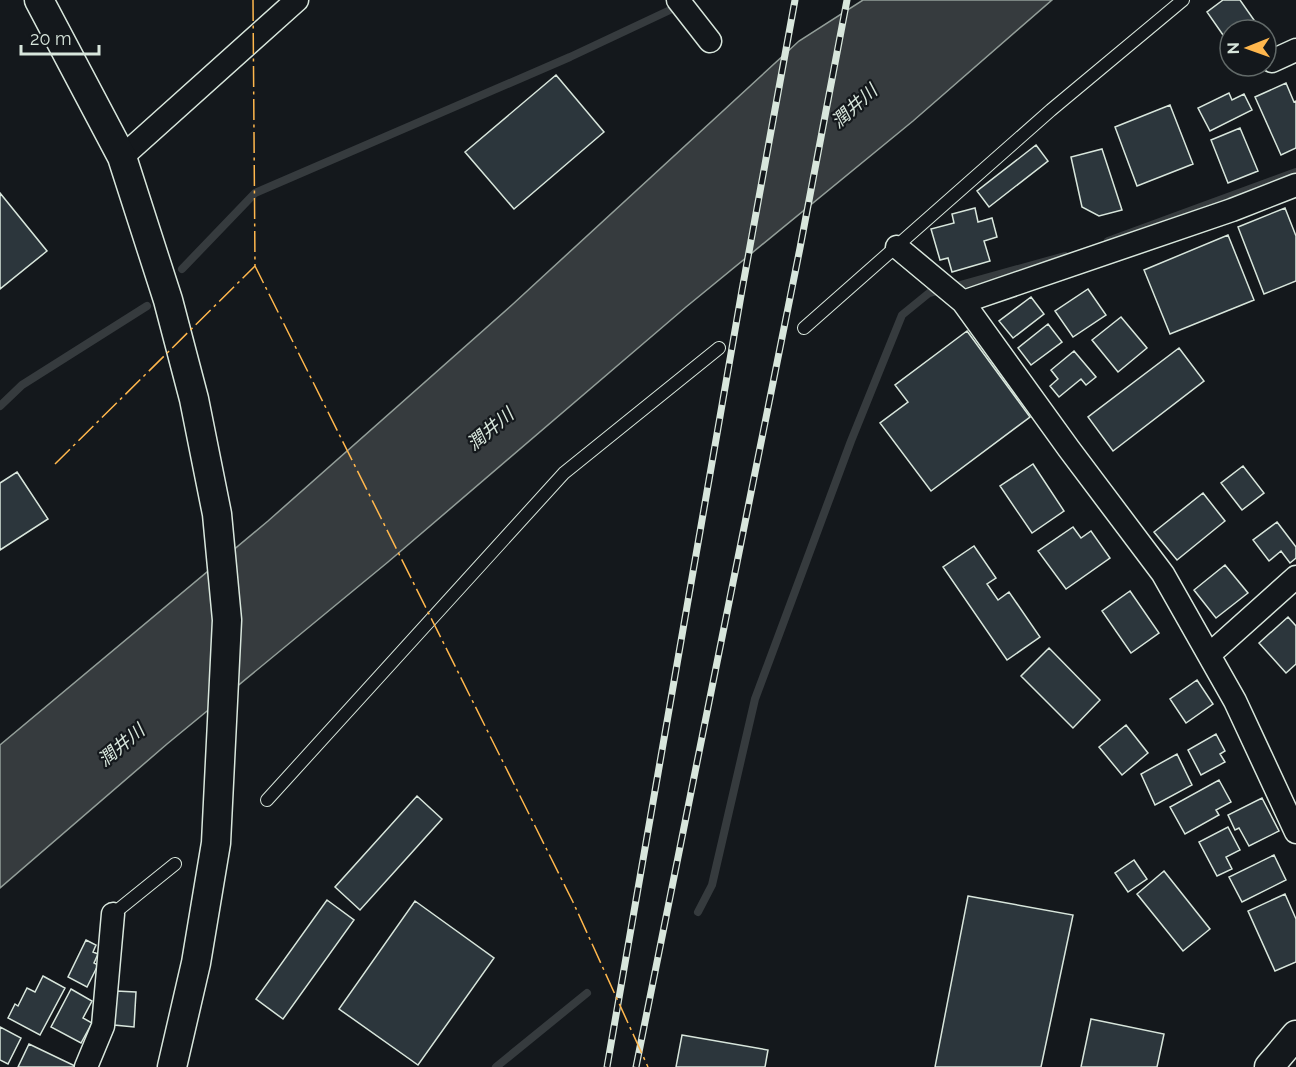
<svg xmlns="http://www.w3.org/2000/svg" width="1296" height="1067" viewBox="0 0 1296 1067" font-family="Raleway,'Noto Sans JP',sans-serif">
<rect width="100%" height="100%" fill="#14181c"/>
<path fill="#363b3e" stroke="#939e99" stroke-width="1.5" d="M863,0H1052L913,121L686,307L388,562L167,744L0,888V745L268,521L513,304L799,41Z"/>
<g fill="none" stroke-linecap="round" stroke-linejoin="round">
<path stroke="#363b3e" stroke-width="8" d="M1108,241L1296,172
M182,269L255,193L570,57L670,10
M953,287L1065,256
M0,406L22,385L147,306
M698,912L712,885L755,699L851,441L902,315L929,293L941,290
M496,1067L587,993"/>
</g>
<path fill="#2c363c" stroke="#d8e6dc" stroke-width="1.5" d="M1223,0H1240L1261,30H1230V45L1207,12Z
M556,75L604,132L514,209L465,152Z
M1286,83L1294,102L1296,101V148L1281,155L1255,97Z
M1229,93L1232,100L1244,94L1252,110L1210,131L1198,108Z
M1170,105L1193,164L1137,186L1115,127Z
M1240,128L1258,171L1228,183L1211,140Z
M1036,145L1048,161L989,207L977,191Z
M1102,149L1122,210L1099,216L1082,207L1071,157Z
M0,193L47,251L0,289Z
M975,208L978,222L992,218L997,237L984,241L990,261L952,272L948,258L940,260L931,229L954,223L952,214Z
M1285,208L1296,236V281L1264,294L1238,227Z
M1228,235L1254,300L1170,334L1144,270Z
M1088,289L1106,315L1073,337L1055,311Z
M1031,297L1044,314L1013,338L999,321Z
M1121,317L1147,348L1118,372L1092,340Z
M1048,324L1062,342L1031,365L1018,348Z
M967,331L1030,417L931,491L880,423L908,402L895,385Z
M1179,348L1204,381L1113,451L1088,417Z
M1074,351L1096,377L1086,385L1081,379L1059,397L1050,386L1058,379L1051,370Z
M1033,464L1064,511L1032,533L1000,486Z
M1243,466L1264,493L1242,510L1221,483Z
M17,472L48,519L0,550V483Z
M1203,493L1225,521L1177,560L1154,532Z
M1277,522L1296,547V558L1290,563L1281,551L1269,561L1253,540Z
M1073,527L1081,538L1091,531L1110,558L1066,589L1038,551Z
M974,546L996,578L987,584L998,600L1009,592L1040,637L1007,660L943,567Z
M1225,565L1248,593L1216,618L1194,590Z
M1130,591L1159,633L1131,653L1102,611Z
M1288,617L1296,626V664L1286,673L1259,643Z
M1049,648L1100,700L1073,728L1021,676Z
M1197,680L1213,704L1186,723L1170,699Z
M1126,725L1148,753L1122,775L1099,747Z
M1216,734L1225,751L1220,754L1225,762L1201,775L1188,750Z
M1177,754L1192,785L1155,805L1141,774Z
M1219,780L1231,802L1216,810L1219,815L1185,834L1170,807Z
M417,796L442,819L360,910L335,887Z
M1262,798L1279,831L1249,846L1239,828L1235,830L1228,815Z
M1228,827L1240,850L1226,857L1232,869L1217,876L1199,842Z
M1274,855L1286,880L1242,902L1229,877Z
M1134,860L1147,879L1128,892L1115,873Z
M1164,871L1210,929L1183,951L1137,894Z
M1285,894L1296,919V962L1275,971L1248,911Z
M968,896L1073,915L1041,1067H935Z
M327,900L354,920L283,1019L256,999Z
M415,901L494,958L418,1065L339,1009Z
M86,940L96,945L93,952L98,954L94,963L98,965L87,987L68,977Z
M43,976L65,988L40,1035L8,1018L15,1004L18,1006L27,988L35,992Z
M71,989L92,1001L83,1018L92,1023L81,1043L51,1027Z
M116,991L136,992L134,1027L114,1025Z
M1091,1019L1164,1034L1157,1067H1081Z
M0,1027L21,1038L8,1064L0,1060Z
M682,1035L768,1050L765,1067H676Z
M29,1044L75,1066L74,1067H18Z"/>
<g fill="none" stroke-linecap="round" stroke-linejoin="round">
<defs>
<path id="service" d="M804,328L1051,110L1183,0
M267,800L564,473L719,348
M113,914L175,864"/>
<path id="minor" d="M678,0L710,41
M1272,61L1296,50
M122,157L297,0
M897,247L963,302L1069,449L1163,574L1235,701L1296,832
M963,302L1232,210L1296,185
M1210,654L1296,577
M86,1067L103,1026L113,914"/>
<path id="tertiary" d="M39,0L122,157L168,300L194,399L217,514L227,620L216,843L196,963L172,1067
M1269,1067L1296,1035"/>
</defs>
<use href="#service" stroke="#d8e6dc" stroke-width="14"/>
<use href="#minor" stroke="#d8e6dc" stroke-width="25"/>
<use href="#tertiary" stroke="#d8e6dc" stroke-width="31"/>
<use href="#service" stroke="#14181c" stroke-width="12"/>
<use href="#minor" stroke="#14181c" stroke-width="22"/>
<use href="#tertiary" stroke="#14181c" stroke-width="28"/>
<defs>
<path id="rail" d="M607,1067L742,290L795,0
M636,1067L800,248L847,0"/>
</defs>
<use href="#rail" stroke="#d8e6dc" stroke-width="7"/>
<use href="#rail" stroke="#14181c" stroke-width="4.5" stroke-dasharray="14" stroke-linecap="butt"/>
<path stroke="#ffb74d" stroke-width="1.5" stroke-dasharray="21 4.5 3 4.5" stroke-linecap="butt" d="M253,0L255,266L573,902L648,1067
M55,464L255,266"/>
</g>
<g text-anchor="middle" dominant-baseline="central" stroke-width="4.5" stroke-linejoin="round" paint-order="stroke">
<g font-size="18" font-style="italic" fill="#d8e6dc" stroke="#14181c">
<text transform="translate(854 106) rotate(-42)">潤井川</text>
<text transform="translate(490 429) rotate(-40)">潤井川</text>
<text transform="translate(121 745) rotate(-40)">潤井川</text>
</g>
</g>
<g transform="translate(1248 48) rotate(269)"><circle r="28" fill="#14181c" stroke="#626a69" stroke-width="1.5"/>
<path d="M0-4.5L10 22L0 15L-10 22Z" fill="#ffb74d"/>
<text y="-9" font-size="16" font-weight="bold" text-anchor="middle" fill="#d8e6dc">N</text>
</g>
<path d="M21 45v9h78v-9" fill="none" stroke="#d8e6dc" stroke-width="3"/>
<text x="30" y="45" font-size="18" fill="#d8e6dc" stroke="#14181c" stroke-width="4.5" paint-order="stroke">20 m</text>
</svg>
